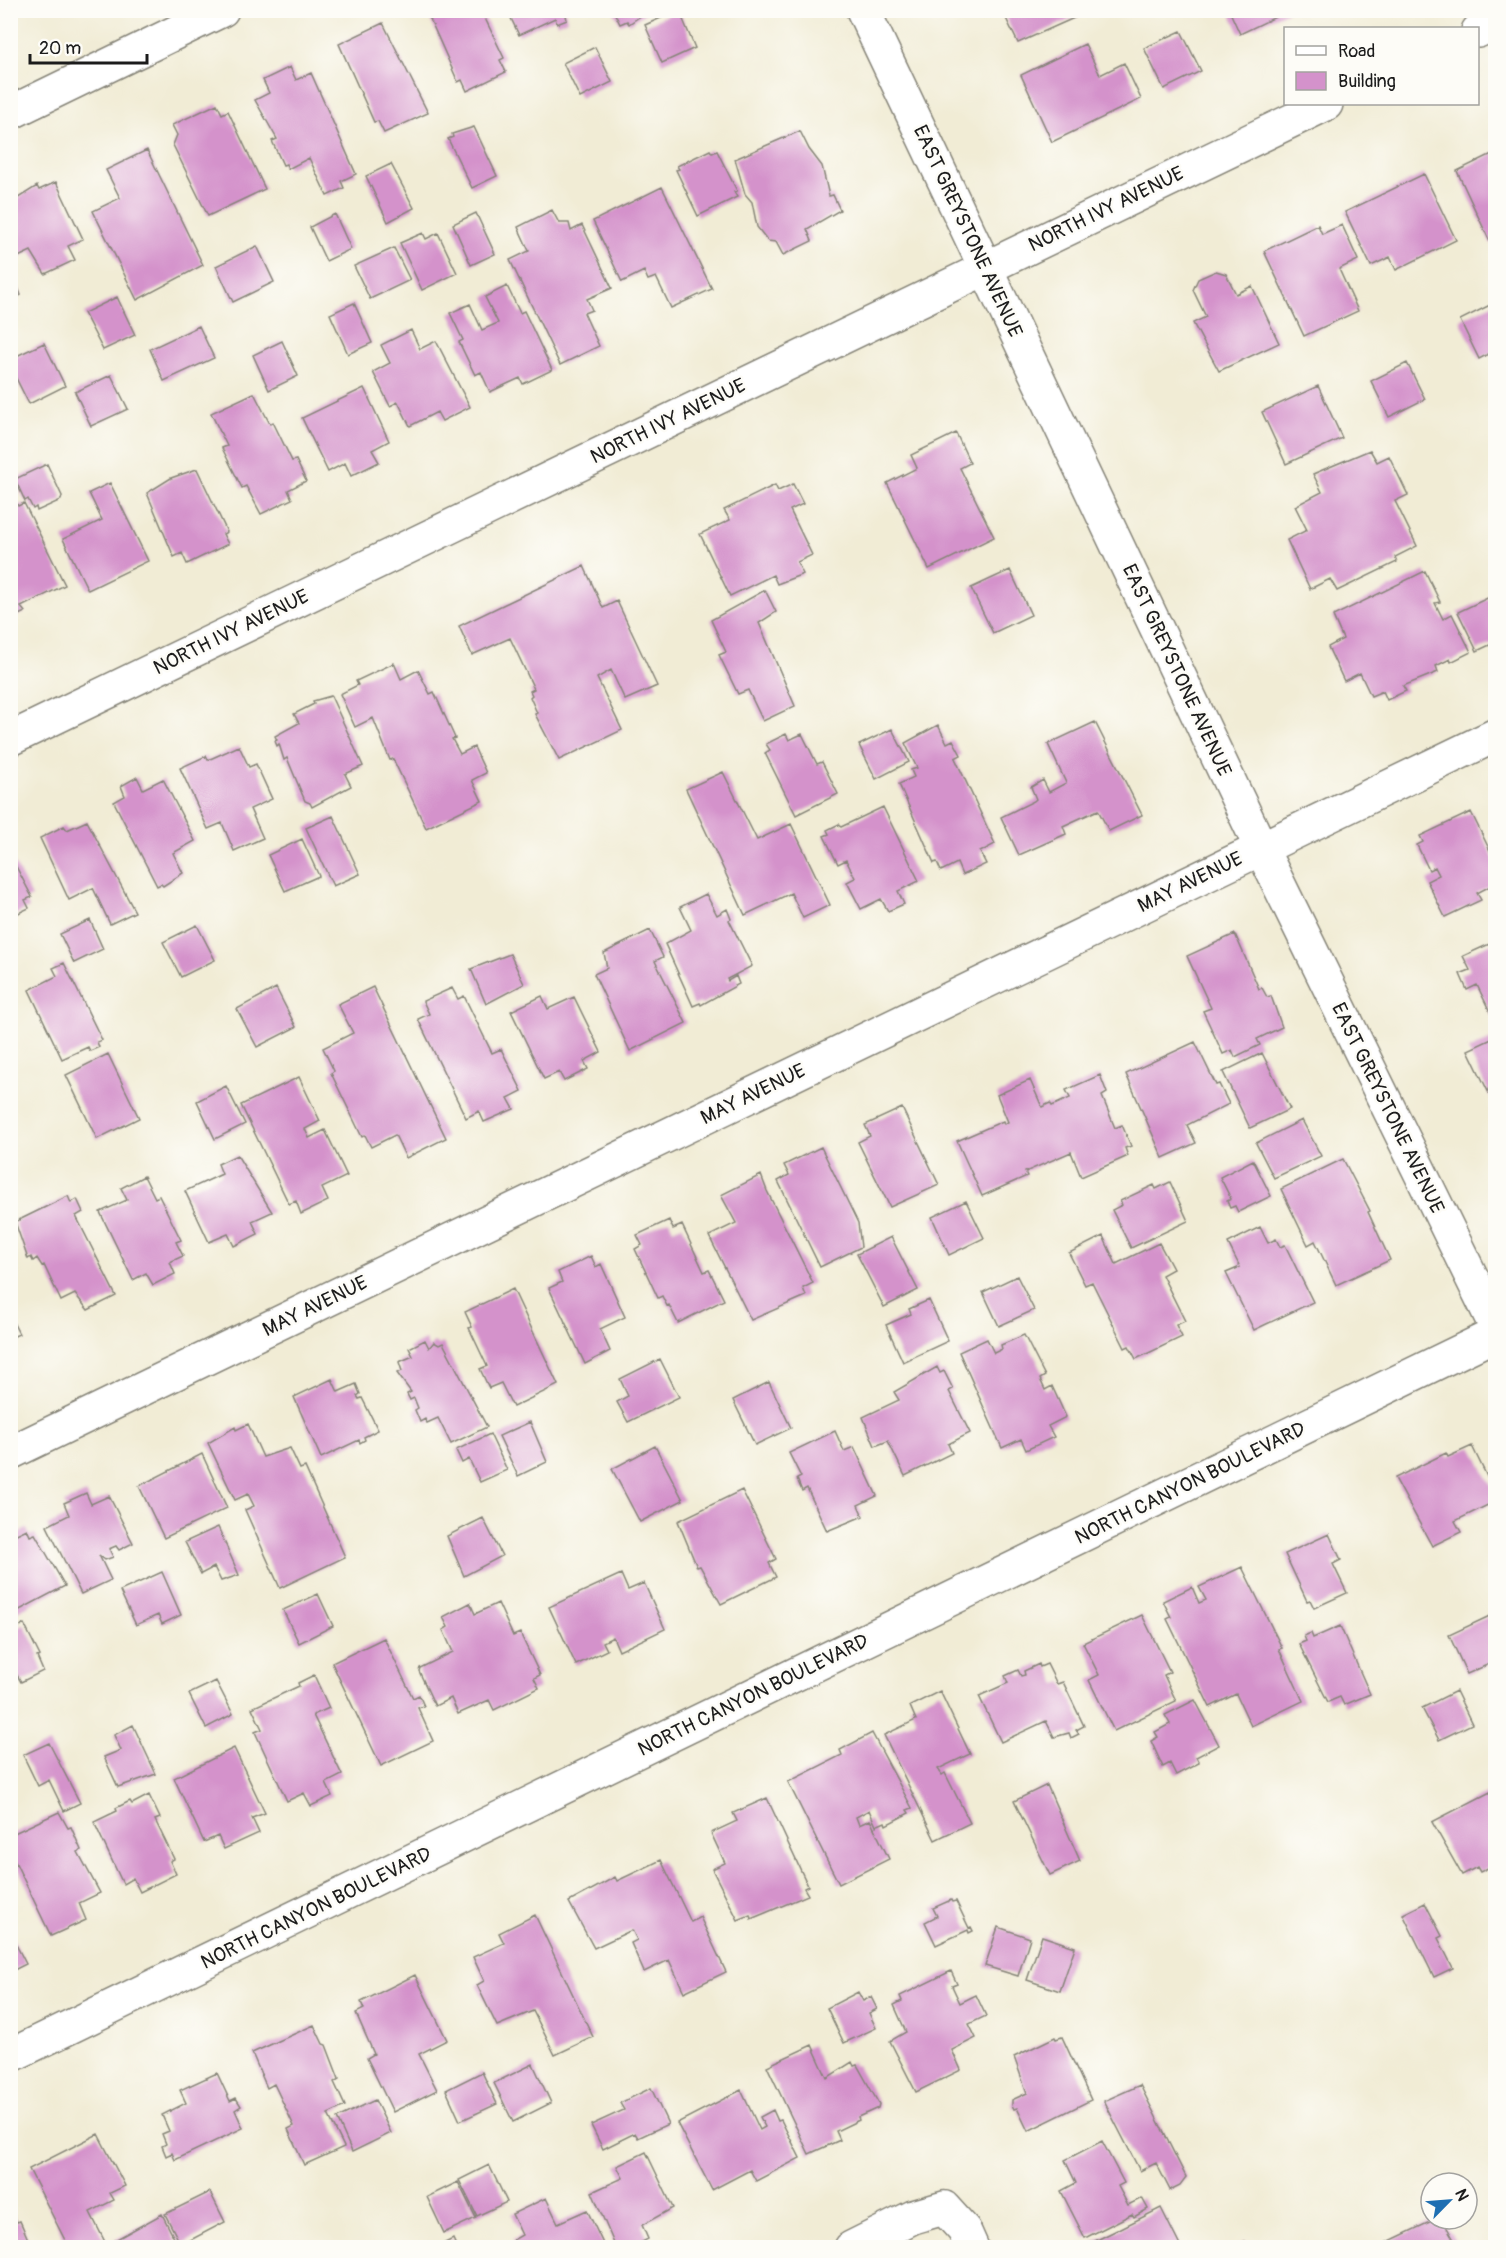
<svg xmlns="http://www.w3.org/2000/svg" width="1506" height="2258" viewBox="0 0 1506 2258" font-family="Pangolin,sans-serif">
<rect width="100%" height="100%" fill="#fdfcf7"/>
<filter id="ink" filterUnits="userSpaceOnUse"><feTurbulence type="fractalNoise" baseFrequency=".0167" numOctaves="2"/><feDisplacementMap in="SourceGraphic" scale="12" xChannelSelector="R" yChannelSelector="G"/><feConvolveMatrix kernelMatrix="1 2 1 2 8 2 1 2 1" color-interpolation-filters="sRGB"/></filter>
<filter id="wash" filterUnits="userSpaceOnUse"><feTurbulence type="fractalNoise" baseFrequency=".008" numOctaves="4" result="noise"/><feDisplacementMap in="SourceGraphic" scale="24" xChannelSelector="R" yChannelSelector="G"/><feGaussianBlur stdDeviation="1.35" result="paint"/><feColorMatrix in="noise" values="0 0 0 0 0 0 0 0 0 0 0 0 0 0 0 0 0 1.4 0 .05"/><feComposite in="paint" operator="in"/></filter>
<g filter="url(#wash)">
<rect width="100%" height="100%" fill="#f1ecd5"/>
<g id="blocks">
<path fill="#d492cb" d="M426,10H481L504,58L500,60L506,72L467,91L462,80L458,82Z
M507,10H565L567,20L557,24L555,18L519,35Z
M613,10H649L629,24L627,21L620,24Z
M679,10L695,48L662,63L645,25Z
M1002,10H1092L1018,43Z
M1229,10H1290L1240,34Z
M383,23L428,113L384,133L378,121L374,122L339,44Z
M1181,31L1201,71L1164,89L1144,48Z
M1085,44L1100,75L1124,63L1141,99L1052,142L1021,75Z
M595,47L612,82L580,98L563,63Z
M290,67L296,80L311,73L356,174L341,181L344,188L327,196L309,158L288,169L286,164L283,165L272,141L277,139L255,100L269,93L263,80Z
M217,104L222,114L228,111L265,189L208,216L173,145L177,135L172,125Z
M474,127L497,176L472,188L448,139L453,137L452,134Z
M800,131L809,149L822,166L829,196L833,195L840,210L807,229L812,241L783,255L776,242L768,241L757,227L752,202L745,194L735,159Z
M147,150L203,265L137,300L93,211L120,198L106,170Z
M710,150L712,153L717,151L737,191L734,192L737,197L698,216L676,170L679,169L677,166Z
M1496,152V242L1491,244L1457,171Z
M391,164L414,208L388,222L366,176Z
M1424,174L1456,240L1396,270L1390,257L1371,266L1345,212Z
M56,182L83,239L68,246L75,260L45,274L31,251L14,259L10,252V219L15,217L10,203L37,186L39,190Z
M662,187L712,289L671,308L656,277L648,280L644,271L622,282L593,221Z
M552,210L559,223H569L571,231L582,225L612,288L587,299L592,310L584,313L599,346L560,365L510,260L529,251L518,227Z
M476,213L495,254L471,265L453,224Z
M335,214L351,249L326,261L310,227Z
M1318,225L1322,234L1342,225L1358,260L1339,269L1358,311L1304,336L1264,251Z
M423,233L426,239L438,233L457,273L422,290L400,243Z
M257,246L274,282L233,302L216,266Z
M394,248L410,280L370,299L354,266Z
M10,268L21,295L10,300Z
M1216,271L1226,274L1236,294L1252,286L1279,343L1219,371L1193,323L1206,317L1193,290L1198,279Z
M507,286L520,313L524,311L552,370L523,384L520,378L490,392L481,372L475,375L459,342L463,340L450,313L470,304L482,330L498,323L485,297Z
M117,297L135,335L103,350L84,313Z
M1496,302V350L1479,359L1460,320Z
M354,303L372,343L348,354L330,314Z
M199,326L214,358L164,381L150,349Z
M411,330L420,349L436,341L470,407L442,421L437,412L410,426L398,402L390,406L373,372L390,363L381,345Z
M282,341L298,376L269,390L253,355Z
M44,343L65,386L29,404L10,366V359Z
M1407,363L1425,399L1389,417L1371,381Z
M111,375L128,409L91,426L75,392Z
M1318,386L1342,438L1286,464L1262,412Z
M364,388L389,441L372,450L379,462L351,476L345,463L328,472L302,418Z
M254,393L270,424L273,422L292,461L296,460L306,481L288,490L292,499L261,514L246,486L242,488L222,448L227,446L211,413Z
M956,433L970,463L960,468L994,537L929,569L887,483L917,468L911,455Z
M1370,450L1377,462L1389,456L1408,495L1395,501L1417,546L1395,557L1397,562L1337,591L1330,579L1310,589L1287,540L1307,530L1295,506L1322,492L1313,474Z
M47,464L62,496L61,500L37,511L36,507L33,509L28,499L25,501L15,479Z
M197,469L227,532L223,534L228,544L187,564L182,553L174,557L147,493L171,478Z
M110,483L148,561L88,590L63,539L102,520L89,493Z
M793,484L803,504L790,510L812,555L797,562L803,574L777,584L773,575L730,596L700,534L730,520L724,510L775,485L778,491Z
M14,498L18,506L24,503L65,585L21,607L25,612L10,619V500Z
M584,566L603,608L617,601L657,686L625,700L611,670L597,678L622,730L559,760L535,714L537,713L530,697L532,695L530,691L534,689L510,638L472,655L459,626Z
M1010,570L1031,615L993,633L971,588Z
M1425,571L1440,602L1435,603L1443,619L1452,614L1471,652L1451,662L1450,659L1436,666L1438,672L1403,686L1406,691L1387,700L1383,691L1371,696L1360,673L1344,681L1328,647L1343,639L1333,616Z
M765,590L776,612L759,623L795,706L763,721L748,690L738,694L719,655L726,652L711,620Z
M1496,594V642L1477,651L1458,612Z
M394,663L401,679L418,670L430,694L434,692L455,738L452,739L460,754L474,747L486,773L472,780L482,801L426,828L393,759L390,760L373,718L355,727L340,694L358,685L356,681Z
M331,696L363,766L345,774L351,786L312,807L310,803L305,801L287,758L284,760L279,744L277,746L275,741L277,740L275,736L299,723L294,714L314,704L313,701Z
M1095,722L1142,815L1109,831L1098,810L1063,826L1066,834L1019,855L1001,817L1034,801L1036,799L1031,787L1043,780L1049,792L1066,783L1048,744Z
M938,725L947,743L953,740L961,755L955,758L995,844L980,852L986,864L962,875L957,863L941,871L937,862L934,863L899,784L914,777L911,770L917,768L905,743Z
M892,729L909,762L876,779L859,745Z
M786,734L789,740L802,734L817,764L822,762L838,794L796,815L765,753L770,750L766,744Z
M239,746L249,767L256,764L272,799L250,809L263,838L234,851L222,823L208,829L180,768L206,756L208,760Z
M723,772L757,840L791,824L830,905L803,918L791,893L745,915L686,789Z
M137,777L143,789L163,779L195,841L173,853L183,873L163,886L161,884L157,886L114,802L125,796L121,786Z
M883,807L919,881L898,891L904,904L888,911L881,899L861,909L847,882L855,878L846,860L838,864L824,836L829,834L827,830L839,824L841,827Z
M1471,812L1496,863V883L1477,893L1481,900L1445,917L1427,881L1439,875L1435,867L1429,870L1417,845L1423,842L1420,836Z
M333,816L360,874L333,886L306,828Z
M87,821L135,912L110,924L93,888L69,900L40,838L64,826L67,830Z
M302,839L319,876L285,891L268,855Z
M10,855L32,897L25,900L29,908L10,917Z
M706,894L717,915L727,909L731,919L729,920L752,966L727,979L728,981L736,976L739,984L701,1005L700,1003L693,1006L665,944L691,930L680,907Z
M90,920L103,949L74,963L60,934Z
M197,925L215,960L181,977L163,942Z
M650,930L663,957L655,961L686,1023L630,1051L594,974L607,968L604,953Z
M1235,934L1259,989L1262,988L1267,997L1271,996L1282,1027L1257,1039L1260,1045L1235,1057L1232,1050L1223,1054L1203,1011L1211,1008L1187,956Z
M1496,941V1017L1493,1018L1477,985L1467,990L1460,974L1470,970L1463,956Z
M510,954L524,984L486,1004L471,969Z
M64,963L102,1040L97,1042L99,1047L90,1051L88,1047L62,1059L29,990L57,976L53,968Z
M373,987L446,1138L406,1158L395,1135L371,1147L365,1135L362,1137L331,1073L334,1071L323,1048L353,1033L338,1004Z
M276,988L296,1027L257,1047L237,1009Z
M452,988L458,999L464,996L492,1053L501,1049L522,1091L508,1098L514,1109L484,1122L479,1111L466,1118L418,1019L429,1014L423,1001Z
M542,996L548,1009L574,997L601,1052L584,1061L588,1069L564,1081L559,1072L544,1079L511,1011Z
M1496,1037V1108L1468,1050Z
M1195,1042L1216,1085L1219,1084L1229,1104L1187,1125L1196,1143L1163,1158L1126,1074Z
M1262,1053L1290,1109L1250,1128L1223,1072Z
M108,1054L139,1118L97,1139L66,1075Z
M1100,1075L1107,1093L1102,1096L1115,1128L1122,1125L1131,1146L1125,1148L1128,1156L1081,1177L1071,1152L1025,1172L1027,1176L982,1196L957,1141L1003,1121L1004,1124L1008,1122L997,1095L1030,1080L1042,1107L1050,1103L1052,1106L1070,1098L1066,1090Z
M299,1077L320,1121L305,1129L309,1138L325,1130L347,1176L322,1188L328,1201L301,1214L296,1201L289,1204L241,1105Z
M226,1086L245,1124L215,1139L197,1101Z
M902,1108L939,1185L890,1207L858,1142L870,1136L865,1125Z
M1302,1120L1321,1156L1274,1178L1256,1143Z
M821,1147L858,1223L861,1247L820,1267L778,1181L789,1175L784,1165Z
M237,1155L272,1212L252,1221L258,1234L234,1246L228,1234L209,1242L185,1191L222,1174L218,1164Z
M1343,1159L1370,1211L1368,1212L1390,1260L1336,1285L1315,1241L1308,1245L1281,1189Z
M1253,1160L1271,1196L1238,1212L1235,1206L1230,1208L1227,1201L1231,1199L1220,1177Z
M761,1175L767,1191L813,1283L803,1288L806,1296L751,1320L709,1236L736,1223L721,1195Z
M144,1176L155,1198L159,1196L181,1240L176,1242L183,1256L170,1262L175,1274L153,1285L146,1273L133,1280L100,1212L127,1200L121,1188Z
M1170,1182L1188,1221L1131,1248L1112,1210L1122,1205L1120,1201L1154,1185L1156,1189Z
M68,1196L71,1203L77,1199L83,1212L76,1216L116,1296L88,1310L75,1294L61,1301L44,1265L42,1266L37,1258L33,1261L31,1257L28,1259L15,1222Z
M966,1201L984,1238L949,1255L932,1217Z
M669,1220L673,1229L682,1225L704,1272L709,1270L724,1300L678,1323L669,1305L667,1306L662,1296L658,1298L635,1249L642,1245L637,1235Z
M1260,1227L1268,1243L1276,1239L1280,1247L1285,1245L1313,1302L1254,1330L1226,1273L1240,1267L1228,1243Z
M1103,1236L1116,1264L1159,1243L1173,1269L1162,1275L1185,1321L1176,1325L1182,1337L1136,1359L1129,1346L1125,1348L1092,1282L1085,1285L1069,1253Z
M891,1237L918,1290L884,1307L857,1254Z
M591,1256L596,1267L601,1264L625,1317L600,1329L610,1351L585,1364L549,1288L562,1282L558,1272Z
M1017,1276L1034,1310L999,1326L983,1292Z
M513,1289L558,1385L513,1407L501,1383L489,1388L480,1369L487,1366L469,1328L472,1327L465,1312Z
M929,1300L948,1341L903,1362L886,1325L911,1314L909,1309Z
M10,1316L19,1334L10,1338Z
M1024,1335L1045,1376L1040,1379L1045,1390L1052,1386L1066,1417L1048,1426L1054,1437L1026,1450L1021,1439L1002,1448L959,1352L987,1339L994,1353L1002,1349L1001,1345Z
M425,1340L429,1348L434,1342L439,1345L443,1343L487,1427L451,1444L438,1418L427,1423L425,1419L420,1422L415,1410L418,1408L414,1398L410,1400L407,1394L411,1392L397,1373L402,1371L399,1362L413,1356L409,1348Z
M660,1359L679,1397L628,1422L617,1402L628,1396L620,1379Z
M937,1367L940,1373L944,1371L953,1389L949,1391L970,1433L948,1444L952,1453L905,1476L888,1441L875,1446L863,1417L899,1400L894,1392Z
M332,1379L338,1392L356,1384L360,1394L357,1396L359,1399L362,1398L378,1430L364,1437L365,1440L360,1443L359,1440L321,1458L294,1397Z
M769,1382L791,1428L755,1445L733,1400Z
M530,1422L547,1462L518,1476L499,1436Z
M248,1424L263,1457L290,1448L300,1469L305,1467L345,1557L280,1588L245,1510L254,1506L248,1494L235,1500L208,1443L235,1427L236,1430Z
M835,1431L844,1451L854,1447L877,1496L858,1505L863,1516L827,1531L807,1488L802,1491L797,1479L801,1477L789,1453Z
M490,1434L507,1470L480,1482L469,1459L462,1463L456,1450Z
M655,1446L683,1500L640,1522L612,1469Z
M1472,1446L1496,1495V1501L1455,1521L1461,1532L1432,1546L1395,1478L1446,1453L1448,1457Z
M202,1454L227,1508L164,1538L139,1486Z
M742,1490L776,1559L769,1563L776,1577L721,1604L700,1566L697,1567L678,1521Z
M86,1493L91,1504L109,1496L133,1543L119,1550L116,1546L109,1549L113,1557L105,1560L99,1555L111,1580L81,1594L47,1526L69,1515L64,1503Z
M483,1518L502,1556L464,1576L447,1536Z
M218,1527L239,1575L221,1581L214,1567L201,1574L185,1542Z
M27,1529L30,1536L35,1534L65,1586L12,1614L10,1537Z
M1329,1534L1341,1560L1333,1564L1347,1593L1314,1608L1310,1600L1307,1601L1285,1554Z
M1242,1567L1282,1648L1279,1649L1303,1701L1251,1726L1236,1694L1210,1707L1167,1619L1171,1617L1163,1601L1192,1587L1199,1603L1206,1600L1199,1587Z
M162,1572L181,1615L162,1624L158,1615L136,1625L120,1591Z
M621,1574L628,1590L644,1583L665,1629L619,1651L613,1637L603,1642L607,1650L576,1665L549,1607Z
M318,1594L333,1626L299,1643L283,1610Z
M470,1603L475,1614L498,1603L513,1636L520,1633L540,1675L534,1678L539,1688L494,1710L489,1700L458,1714L451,1698L435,1706L419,1671L420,1668L453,1652L443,1630L448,1627L443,1617Z
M1496,1613V1661L1467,1674L1449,1635Z
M10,1615L17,1628L24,1624L40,1656L37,1657L43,1671L21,1682L10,1663Z
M1142,1615L1170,1672L1164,1675L1176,1701L1114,1731L1089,1680L1099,1675L1083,1643Z
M1340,1626L1370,1694L1344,1705L1340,1697L1328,1702L1299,1644L1306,1641L1304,1636L1311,1633L1313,1638Z
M384,1638L413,1698L419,1695L424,1706L418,1708L433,1741L381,1766L332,1663Z
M1039,1664L1040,1667L1047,1664L1057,1684L1063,1682L1084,1726L1076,1730L1079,1734L1071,1738L1069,1733L1054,1737L1046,1721L1001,1742L979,1696L1008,1683L1005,1676L1018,1670L1021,1676L1025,1675L1024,1671Z
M314,1675L329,1708L313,1715L342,1775L326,1783L332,1796L311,1806L304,1793L287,1801L255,1732L262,1729L252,1708L299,1686L298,1683Z
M216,1681L233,1714L206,1728L189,1694Z
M940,1691L970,1754L938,1769L942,1775L945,1773L970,1823L935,1840L884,1735L916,1720L910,1706Z
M1456,1691L1472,1724L1439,1740L1422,1708Z
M1195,1700L1219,1745L1196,1757L1199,1763L1176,1775L1170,1763L1163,1767L1151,1741L1158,1737L1155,1732L1170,1724L1165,1715Z
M133,1725L156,1774L118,1787L104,1757L121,1750L114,1735Z
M872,1733L912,1808L907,1810L909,1813L886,1825L885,1822L876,1826L869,1810L856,1817L859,1825L870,1820L889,1859L839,1884L788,1782L842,1755L840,1750Z
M49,1743L80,1803L64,1811L49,1780L38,1786L23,1755Z
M234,1748L265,1813L252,1818L259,1833L224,1849L218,1836L204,1842L174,1778Z
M1047,1785L1080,1861L1050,1875L1014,1801Z
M1496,1789V1864L1480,1872L1477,1867L1462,1875L1432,1822Z
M149,1795L160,1818L155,1820L174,1859L170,1861L176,1874L140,1892L133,1878L123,1884L94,1822L117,1811L116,1808L130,1801L132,1804Z
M767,1798L808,1886L804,1888L808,1895L751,1919L750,1915L738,1920L712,1869L725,1863L711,1833L737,1821L733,1813Z
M59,1812L68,1828L71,1827L81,1850L78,1852L100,1893L79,1903L86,1920L51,1936L10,1851V1835Z
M661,1860L691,1922L700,1917L726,1972L684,1992L669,1960L644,1972L631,1943L637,1940L632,1930L594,1948L569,1902L615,1877L617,1881Z
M951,1900L952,1902L956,1901L969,1928L971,1927L973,1931L969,1933L968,1930L936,1945L925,1922L937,1916L933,1908Z
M1425,1903L1442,1936L1438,1938L1453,1968L1434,1977L1403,1914Z
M535,1915L593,2037L555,2055L533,2011L497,2026L477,1985L484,1981L473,1957L504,1943L499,1933Z
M998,1927L1030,1938L1018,1976L985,1966Z
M10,1933L26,1964L10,1972Z
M1042,1936L1075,1947L1060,1991L1027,1980Z
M951,1971L957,1984L952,1986L960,2003L976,1995L986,2016L969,2024L976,2038L952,2050L961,2070L916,2092L890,2041L906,2032L894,2005L902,2001L900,1996Z
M415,1975L447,2040L419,2054L437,2090L393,2112L367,2058L374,2054L356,2013L364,2009L361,2002Z
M858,1992L863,2001L871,1997L877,2009L869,2013L876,2028L844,2043L827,2008Z
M314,2025L323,2044L326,2045L339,2079L334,2082L345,2106L328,2114L344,2147L304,2165L288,2129L294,2126L274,2084L267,2088L252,2053Z
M1055,2037L1056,2039L1062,2037L1091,2100L1028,2131L1017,2108L1014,2109L1012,2105V2100L1027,2093L1014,2057Z
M812,2045L827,2078L852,2062L854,2066L857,2065L879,2104L878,2108L858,2117L859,2120L836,2131L840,2140L809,2154L767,2066Z
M533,2064L551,2103L513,2122L494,2083Z
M482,2072L497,2104L460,2121L446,2090Z
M217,2073L230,2101L236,2098L241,2106L235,2110L243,2128L175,2160L172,2153L166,2156L162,2146L166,2144L162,2134L169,2131L162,2115L186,2103L180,2090Z
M1140,2085L1186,2177L1180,2185L1170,2190L1156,2163L1140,2171L1104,2101Z
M651,2088L668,2124L638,2138L635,2133L603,2149L591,2125L624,2110L620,2103Z
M741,2090L760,2130L765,2127L760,2117L773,2110L778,2121L781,2120L800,2158L756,2181L750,2170L712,2190L677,2123Z
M375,2100L391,2133L352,2152L337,2118Z
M98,2134L125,2186L110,2193L114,2200L90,2212L106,2244L99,2248H69L29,2169Z
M1102,2141L1124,2183L1118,2186L1128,2205L1142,2198L1148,2209L1134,2217L1132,2214L1085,2238L1061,2191L1076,2183L1065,2160Z
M646,2152L673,2208L642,2225L648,2239L631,2248H616L592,2192L623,2178L617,2166Z
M489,2165L507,2202L477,2216L459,2180Z
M458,2182L476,2218L444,2233L427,2197Z
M210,2192L225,2222L181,2245L165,2214Z
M546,2198L558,2223L587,2210L605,2248H516L513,2240L522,2235L512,2214Z
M10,2208L17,2222L20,2221L31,2246L10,2248Z
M1161,2208L1181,2248H1081Z
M162,2214L179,2248H116L113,2241Z
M1436,2219H1442L1457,2245L1385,2248L1383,2244Z
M453,2239L457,2248H435Z
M1245,2242L1247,2248H1232Z"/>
</g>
</g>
<g filter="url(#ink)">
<use href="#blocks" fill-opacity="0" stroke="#868478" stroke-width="1.5"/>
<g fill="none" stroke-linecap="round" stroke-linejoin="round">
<defs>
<path id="street" d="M863,10L1261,848L1496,1327
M1478,31L1496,22
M10,113L222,10
M10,739L1326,104
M10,1453L1496,735
M10,2056L1496,1334
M851,2248L913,2217L944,2208L964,2230L972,2248"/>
</defs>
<use href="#street" stroke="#868478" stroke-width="36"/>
<use href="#street" stroke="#fff" stroke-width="33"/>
</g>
</g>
<g text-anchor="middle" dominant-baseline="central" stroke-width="5" stroke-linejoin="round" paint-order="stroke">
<g font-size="20" fill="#1c1c1c" stroke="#fdfcf7">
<text transform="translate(1106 209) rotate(-26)">NORTH IVY AVENUE</text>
<text transform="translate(968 231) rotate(65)">EAST GREYSTONE AVENUE</text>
<text transform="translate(668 421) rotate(-26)">NORTH IVY AVENUE</text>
<text transform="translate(231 632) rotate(-26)">NORTH IVY AVENUE</text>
<text transform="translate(1177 670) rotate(65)">EAST GREYSTONE AVENUE</text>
<text transform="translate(1190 882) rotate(-26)">MAY AVENUE</text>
<text transform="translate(753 1094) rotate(-26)">MAY AVENUE</text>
<text transform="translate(1388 1108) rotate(64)">EAST GREYSTONE AVENUE</text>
<text transform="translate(315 1306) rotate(-26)">MAY AVENUE</text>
<text transform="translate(1190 1483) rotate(-26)">NORTH CANYON BOULEVARD</text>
<text transform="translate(753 1695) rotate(-26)">NORTH CANYON BOULEVARD</text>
<text transform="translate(316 1908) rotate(-26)">NORTH CANYON BOULEVARD</text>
</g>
</g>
<rect width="1506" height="2258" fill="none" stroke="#fdfcf7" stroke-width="36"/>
<rect x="1284" y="27" width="195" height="78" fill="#fdfcf7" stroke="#a3a29f" stroke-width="1.5"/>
<rect x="1296" y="46" width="30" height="9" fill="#ffffff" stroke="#a3a29f" stroke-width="1.5"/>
<text x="1338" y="57" font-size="18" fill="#1c1c1c">Road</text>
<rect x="1296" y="72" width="30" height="18" fill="#d492cb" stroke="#a3a29f" stroke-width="1.5"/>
<text x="1338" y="87" font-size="18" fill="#1c1c1c">Building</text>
<g transform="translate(1449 2201) rotate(65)"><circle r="28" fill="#fdfcf7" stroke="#a3a29f" stroke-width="1.5"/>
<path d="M0-4.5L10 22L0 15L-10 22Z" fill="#1f6fb2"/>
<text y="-9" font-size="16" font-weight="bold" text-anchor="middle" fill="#1c1c1c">N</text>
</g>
<path d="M30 54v9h117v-9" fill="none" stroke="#1c1c1c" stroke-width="3"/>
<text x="39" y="54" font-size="18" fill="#1c1c1c" stroke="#fdfcf7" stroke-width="4.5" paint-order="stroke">20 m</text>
</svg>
